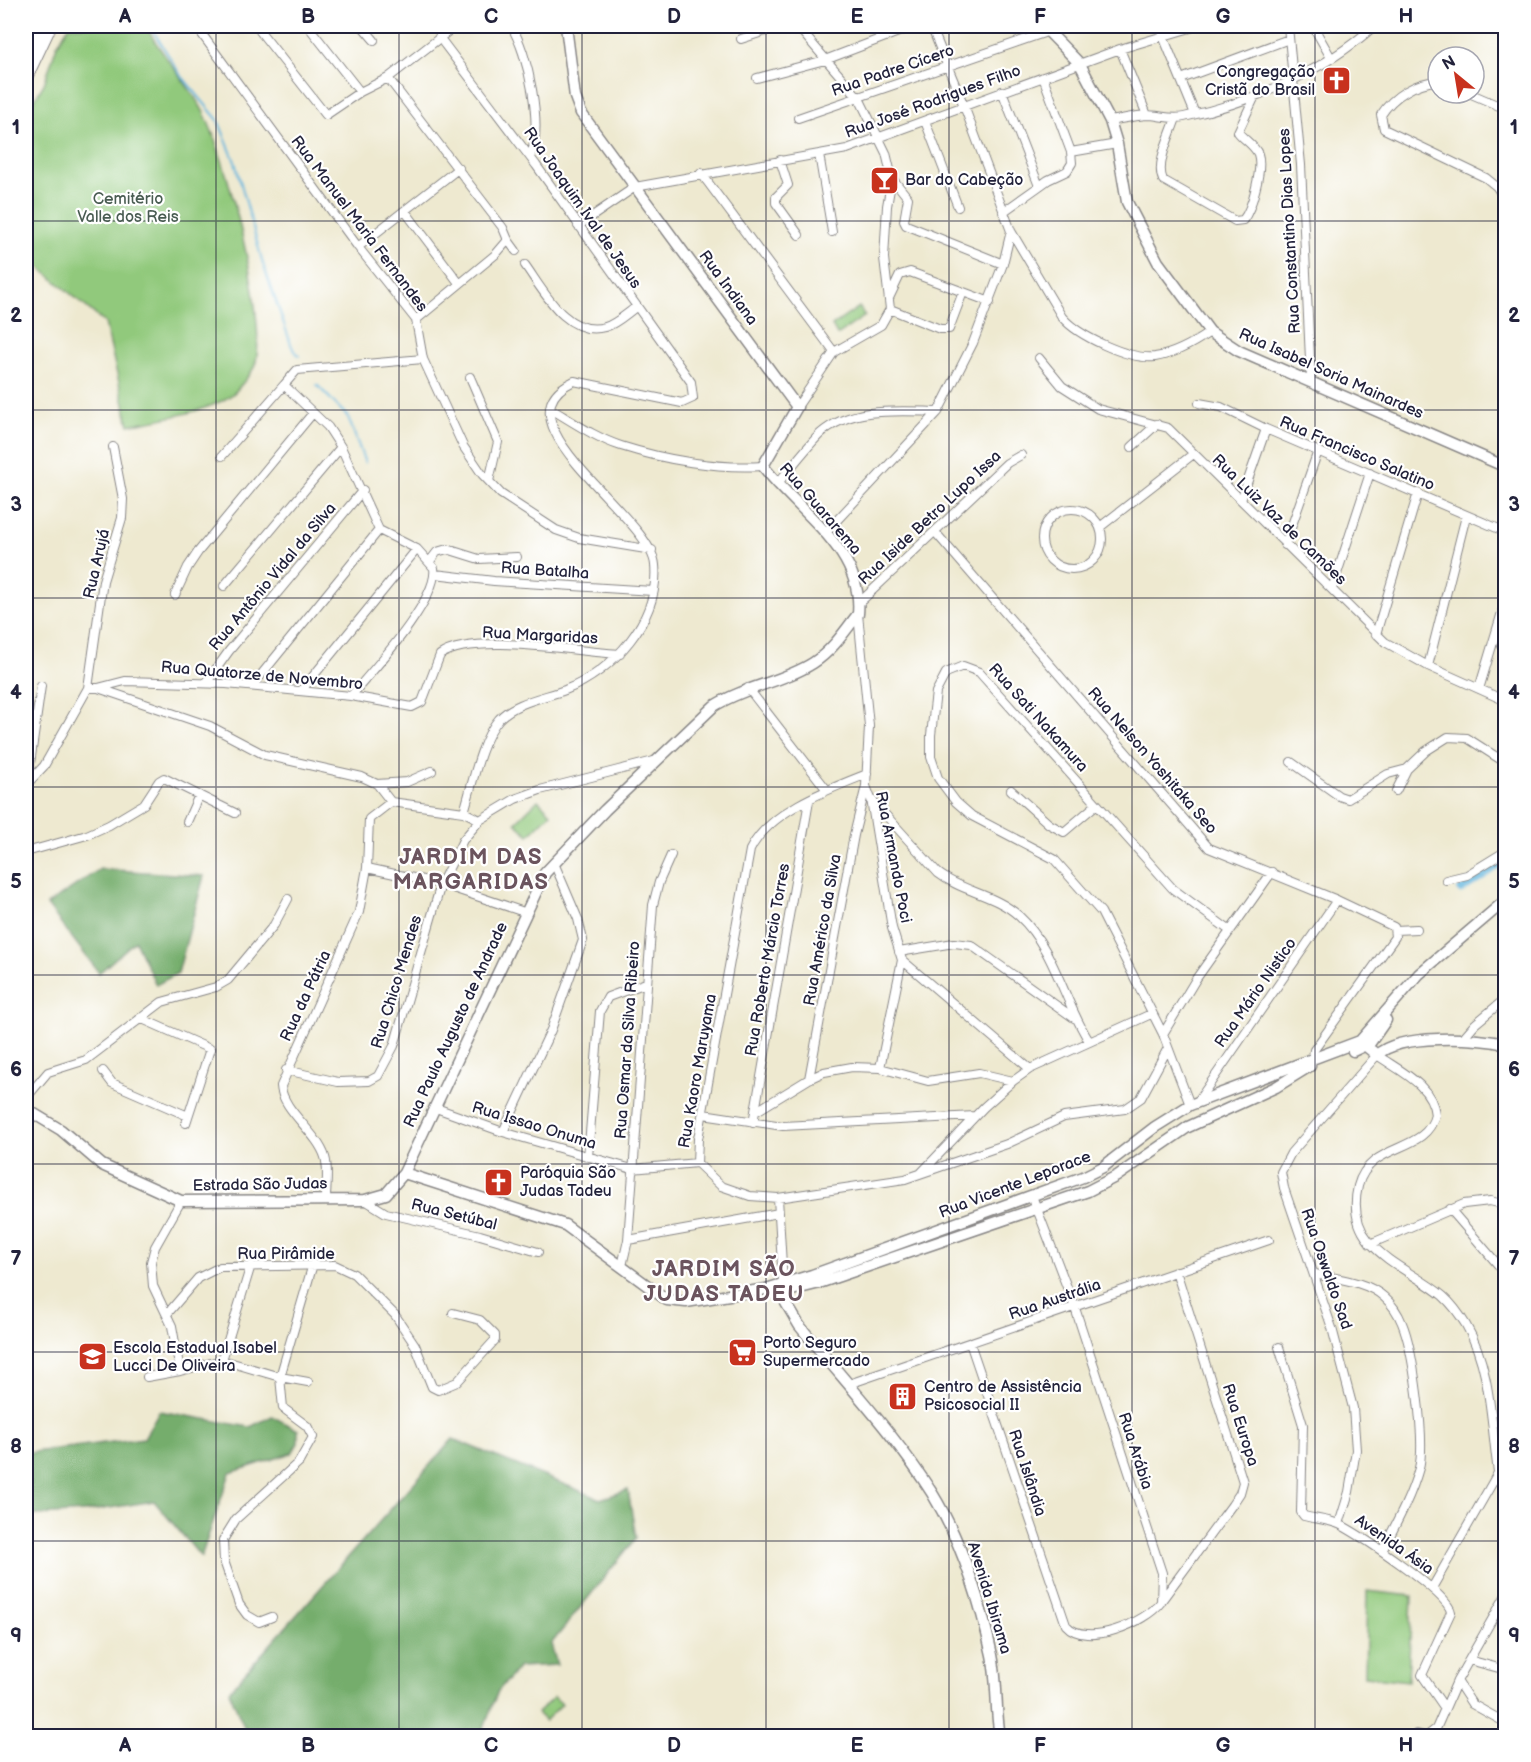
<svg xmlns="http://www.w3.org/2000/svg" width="1531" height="1762" viewBox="0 0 1531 1762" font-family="'Balsamiq Sans',sans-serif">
<rect width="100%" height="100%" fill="#fff"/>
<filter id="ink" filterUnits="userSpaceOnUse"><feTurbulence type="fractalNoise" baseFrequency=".0167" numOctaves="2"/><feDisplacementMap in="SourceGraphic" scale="12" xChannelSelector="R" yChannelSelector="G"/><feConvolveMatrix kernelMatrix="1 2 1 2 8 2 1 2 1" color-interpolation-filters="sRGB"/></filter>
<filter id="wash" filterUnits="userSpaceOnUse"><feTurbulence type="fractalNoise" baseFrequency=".008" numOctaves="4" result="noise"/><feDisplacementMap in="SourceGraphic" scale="24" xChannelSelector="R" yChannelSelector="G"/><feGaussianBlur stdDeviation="1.35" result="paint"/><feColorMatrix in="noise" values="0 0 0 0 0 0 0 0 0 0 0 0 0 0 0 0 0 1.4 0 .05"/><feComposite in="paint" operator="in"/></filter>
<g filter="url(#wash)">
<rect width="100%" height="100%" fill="#eee9d0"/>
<path fill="#91c97c" stroke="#5a765c" stroke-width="1.5" d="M69,26H146C161,55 185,79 202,109C225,151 269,321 255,365C252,373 242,384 236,391C215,412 158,419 129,425L105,323L26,256V113L44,84L57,45Z
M859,307L865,316L837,335L832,326Z
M538,800L551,813L529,835L515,823Z
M1367,1591L1412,1596L1408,1681L1365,1676Z
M554,1697L562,1704L545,1721L537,1713Z"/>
<path fill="#74ad6c" stroke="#4b6854" stroke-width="1.5" d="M100,869L204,876L178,973L156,985L135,941L99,973L47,905Z
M159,1411L250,1427L272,1416L298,1430V1443L292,1453L230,1473L201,1557L154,1501L84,1512L26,1516V1453L144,1438Z
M453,1439L600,1499L628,1490L636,1538L551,1644L557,1665L519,1667L498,1691L481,1736H248L229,1691Z"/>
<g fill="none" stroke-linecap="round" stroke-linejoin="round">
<path stroke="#62b5dd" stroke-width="2" d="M150,26L180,74L218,120L235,162L263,264L292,347L299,356
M317,385L348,417L365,463"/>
<path stroke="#62b5dd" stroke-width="8" d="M1461,890L1506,860"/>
</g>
</g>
<g filter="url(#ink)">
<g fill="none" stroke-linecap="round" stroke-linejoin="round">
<defs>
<path id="street" d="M196,26L358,247L416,320L423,359L463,446L482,474L501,494L556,530L579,538L652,550
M256,26L326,115L360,92L388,78L455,26
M308,26L360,92
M362,26L374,40
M511,26C528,52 544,128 530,157
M1288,26L1301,165L1311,381
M1313,26L1330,56
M1496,26L1506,30
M1163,36L1195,114
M439,37L536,165L691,382L693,398L682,403L574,381C490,421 651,516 655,565C660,620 613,671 565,690C543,698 515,702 499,719C481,739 472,786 464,812L480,820
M741,39L781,26
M1120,49L1147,115
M388,78L503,228L508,240L496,254L416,320
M757,78L825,60L914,26
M1181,79L1289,39
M1438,81C1416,82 1393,96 1381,115L1384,129L1486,178L1497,187L1506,201
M1002,91L1039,186
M1469,93L1506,109
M798,118L1064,26
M1176,118C1171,134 1155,164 1163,180L1235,221L1243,220C1252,209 1263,168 1258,154C1254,145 1244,140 1238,132L1255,96
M925,121L958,207
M1110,121C1122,119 1134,116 1147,115C1159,115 1171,120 1184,117C1250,103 1324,72 1374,26
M1071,152L1117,144
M819,154L832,232
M780,160L788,185L776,197V203L799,235
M701,173L834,352
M892,178L908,198L904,221L906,225L1003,264
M405,211L459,283
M1003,212L1048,180L1067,171L1072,163L1071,152L1043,77
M578,226L635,187L847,149L1120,49L1197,26
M1011,231L1062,317C1078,336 1129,360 1155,357C1175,354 1194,343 1210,332
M508,240L516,251
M358,247L459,168
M525,265C543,290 567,338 605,327C616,324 626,314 636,307
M889,298L900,275L910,272L990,302
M890,309L940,329H949L963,292
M1039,358L1062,386L1098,409L1168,428L1385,642L1428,666L1506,701
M470,377L498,442L489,481
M284,385L297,370L423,359
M1199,403L1221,407L1266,429L1506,532
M797,407L834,352L881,325L890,309L884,258L887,206L892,178L886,153L859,98L797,26
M551,409C573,422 596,438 621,446C665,460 717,469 763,466
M1132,447L1157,424
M222,456L284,385L328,427L341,447L379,530L417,549L434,568C439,599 372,671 351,696
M777,484C791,468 805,449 820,434C851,406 899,411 938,412
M1241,500L1266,429
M1042 539a30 30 0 1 1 60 0a30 30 0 1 1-60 0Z
M1100,527L1192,455
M935,532L1209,848L1337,900L1394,927L1395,937L1314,1050L1312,1062
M825,533L938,412L973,343L1003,264L1011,231L964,106L931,26
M1285,545L1318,451
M430,561L437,552L447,549L479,559L517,557
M435,574L494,581L653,591
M224,586L341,447
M1332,589L1370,473
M175,595L188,567L198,552L313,413
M859,603L1007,463L1021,455
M858,614L869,726L866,786L871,799L892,928L902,960L880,1068
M1376,634L1418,493
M1428,666L1466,516
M206,683L229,651L363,490
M252,686L379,530
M88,688L103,581L122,518L123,499L113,447
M98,688L125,681L226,684L351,696L412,707L422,702L440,655C474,632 577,652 620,654
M748,688L827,790
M1479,689L1506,599
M301,691L417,549
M1291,762L1339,796L1348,799L1388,774L1407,769L1426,751L1448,737L1467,738L1506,763
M867,774C829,789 769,811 750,850L698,1139L697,1163L721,1186L750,1196L778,1198L905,1179L1007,1144L1064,1117L1125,1109L1141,1098L1168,1048
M377,784L407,782L432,771
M26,785L44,766L88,688H98L210,726L265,755L362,777L377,784L391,802L464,812
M27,785L41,686
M1011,790L1049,824L1064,832L1097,804
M1396,791L1407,769
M872,800L938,873C962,892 995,894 1019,916C1054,948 1064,1002 1089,1041
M187,822L199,795
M26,852L87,835L109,825L144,804L159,781L164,778L235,813
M367,868L441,884L524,912
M1446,880L1467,875L1506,851
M1395,930L1417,929
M899,952L954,943L971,945L1074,1018
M902,960L1030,1069
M140,1018L210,1049L186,1123
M1163,1034L1196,979L1272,872
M1462,1039L1475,1024L1506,998
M286,1070L338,1082L369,1081L378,1076L394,1046L441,884L463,840L480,820L515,799L540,790L654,761
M103,1071L112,1083L188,1116
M809,1079L854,835L866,786
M26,1098L48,1072L86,1060L162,1002L216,987L228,980L274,925L288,899
M1198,1101L1337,900
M1190,1105L1163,1034L1101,912L1054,859L972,816L956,802L938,778L931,757V735L936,692L946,673L963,666L979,672L1173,889L1229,930
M436,1108L503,1132L632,1169L697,1163
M755,1112L809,1079L824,1072L852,1067L880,1068L928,1081L979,1073L1013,1081L1030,1069L1151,1014
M703,1114L783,1126L975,1116
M753,1123L809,801
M503,1132L551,1030L583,940L578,919L554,863
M588,1157L600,1011L608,997L646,983
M921,1173L984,1107L1013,1081
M778,1198L783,1282
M326,1199C326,1186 329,1170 325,1157C317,1132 282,1110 281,1086L359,912L367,868L369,819L391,802
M365,1200L386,1213L480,1235L538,1252
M181,1201L155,1247L151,1262L153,1286L172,1326L180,1371L222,1360L280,1377L308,1382
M1450,1209L1506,1274
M628,1240L779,1213
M1370,1244L1464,1204L1490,1201L1506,1205
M622,1266L628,1240L653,905L659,882L671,855
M1315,1274C1337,1279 1366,1281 1384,1297C1392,1304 1398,1313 1402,1323C1413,1349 1426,1441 1419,1468C1411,1497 1396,1524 1382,1551
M168,1313L198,1278L220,1267L335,1265L354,1274L395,1315L415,1345L432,1387L438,1390L457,1382L495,1340V1335L480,1320L453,1313
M970,1343L1066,1625C1086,1648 1145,1623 1161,1602L1162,1573L1075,1308L1032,1196
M1279,1347L1303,1425L1301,1512L1304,1516C1316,1519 1331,1520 1341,1525C1361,1536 1448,1593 1451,1612L1422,1675L1444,1707
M222,1360L251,1265
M147,1377L180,1371
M849,1384L1269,1240
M1339,1524L1349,1492L1356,1450L1353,1408L1332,1328L1284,1188L1281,1172L1291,1153L1377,1055C1398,1070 1433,1085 1435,1115C1426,1154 1370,1141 1358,1186C1343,1250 1406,1265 1443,1296C1452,1304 1460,1315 1466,1325C1491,1367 1491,1424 1498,1472
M1432,1588L1506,1459
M1162,1600L1232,1505L1240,1493L1243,1482L1176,1271
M272,1617L259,1622L247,1615L239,1604L224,1561L223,1540L236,1519L299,1462L313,1437L307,1426L283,1408L280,1377L313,1264
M1469,1660L1506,1670
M1457,1681L1472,1704L1506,1723
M1416,1734L1425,1736
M1427,1736L1436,1729L1457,1681L1506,1595"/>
<path id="secondary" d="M1043,26L1080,64L1110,121L1117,144L1127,202L1158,262L1210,332L1239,351L1506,467
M1362,1043L1377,1055C1400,1033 1475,1038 1506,1044
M1353,1051L1370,1043L1386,1020
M26,1109L61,1130L102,1165L181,1201L365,1200L386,1194L404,1173L545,873L605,810L714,706C746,686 783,682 813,663C832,651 845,631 858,614C864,550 798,512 763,466L797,407L581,113L575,97L566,26
M404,1173L565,1225L667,1300L686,1302L766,1289L812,1275L1083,1177L1103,1167L1155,1127L1190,1105L1360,1041L1419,974L1506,900
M783,1283L786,1303L799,1325C844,1381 894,1433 932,1493C962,1542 980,1600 992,1655C998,1682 995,1710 1000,1736
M769,1289L792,1290L816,1284L1088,1191L1117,1176L1188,1127L1276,1087L1310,1066"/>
<path id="highway" d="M26,52L39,26
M26,75L49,26"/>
</defs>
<use href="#street" stroke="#888686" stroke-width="10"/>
<use href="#secondary" stroke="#888686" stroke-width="13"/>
<use href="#highway" stroke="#888686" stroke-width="16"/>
<use href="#street" stroke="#fff" stroke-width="8"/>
<use href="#secondary" stroke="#fff" stroke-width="10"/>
<use href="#highway" stroke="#fff" stroke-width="14"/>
</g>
</g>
<path fill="none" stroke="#22223b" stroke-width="1.5" stroke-opacity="0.55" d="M216,26V1736M399,26V1736M582,26V1736M766,26V1736M949,26V1736M1132,26V1736M1315,26V1736M26,221H1506M26,410H1506M26,598H1506M26,787H1506M26,975H1506M26,1164H1506M26,1352H1506M26,1541H1506"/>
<defs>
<symbol id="church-square" viewBox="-11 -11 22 22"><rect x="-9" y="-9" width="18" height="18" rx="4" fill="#c8321e" stroke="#fff"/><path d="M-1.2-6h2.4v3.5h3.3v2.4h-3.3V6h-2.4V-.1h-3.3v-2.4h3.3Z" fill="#fff"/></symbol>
<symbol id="bar-square" viewBox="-11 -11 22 22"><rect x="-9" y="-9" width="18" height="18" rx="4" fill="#c8321e" stroke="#fff"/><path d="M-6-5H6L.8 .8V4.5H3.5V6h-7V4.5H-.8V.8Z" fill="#fff"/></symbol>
<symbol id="supermarket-square" viewBox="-11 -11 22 22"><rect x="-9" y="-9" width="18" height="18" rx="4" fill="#c8321e" stroke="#fff"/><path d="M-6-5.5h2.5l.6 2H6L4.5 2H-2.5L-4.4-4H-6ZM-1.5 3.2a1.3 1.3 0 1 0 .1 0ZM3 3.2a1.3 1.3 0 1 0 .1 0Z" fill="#fff"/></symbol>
<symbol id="school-square" viewBox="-11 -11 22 22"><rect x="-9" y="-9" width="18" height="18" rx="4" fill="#c8321e" stroke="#fff"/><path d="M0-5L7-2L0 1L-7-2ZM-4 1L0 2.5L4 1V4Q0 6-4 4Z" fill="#fff"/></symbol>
<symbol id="building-square" viewBox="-11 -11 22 22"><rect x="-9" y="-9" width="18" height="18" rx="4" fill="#c8321e" stroke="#fff"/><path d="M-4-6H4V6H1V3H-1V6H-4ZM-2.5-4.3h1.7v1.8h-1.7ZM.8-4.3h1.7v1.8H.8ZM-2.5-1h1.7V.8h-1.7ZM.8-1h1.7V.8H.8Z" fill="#fff"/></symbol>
</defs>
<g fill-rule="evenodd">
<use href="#church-square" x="1320" y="64" width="33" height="33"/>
<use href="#bar-square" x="868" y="164" width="33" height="33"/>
<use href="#church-square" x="482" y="1166" width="33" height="33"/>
<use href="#supermarket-square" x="726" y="1336" width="33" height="33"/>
<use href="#school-square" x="76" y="1340" width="33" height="33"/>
<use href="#building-square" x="886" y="1380" width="33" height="33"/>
</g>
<g text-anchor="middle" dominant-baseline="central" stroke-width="4.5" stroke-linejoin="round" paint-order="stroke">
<g font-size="16" fill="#22223b" stroke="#fff">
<text transform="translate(893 71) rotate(-19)">Rua Padre Cícero</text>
<text transform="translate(933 102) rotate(-20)">Rua José Rodrigues Filho</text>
<text transform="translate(582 208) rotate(55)">Rua Joaquim Ival de Jesus</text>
<text transform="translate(359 224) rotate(53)">Rua Manuel Maria Fernandes</text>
<text transform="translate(1290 231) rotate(-93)">Rua Constantino Dias Lopes</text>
<text transform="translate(728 288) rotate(54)">Rua Indiana</text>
<text transform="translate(1331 374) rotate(24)">Rua Isabel Soria Mainardes</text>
<text transform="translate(1357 454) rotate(23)">Rua Francisco Salatino</text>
<text transform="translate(820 509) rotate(49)">Rua Guararema</text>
<text transform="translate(930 518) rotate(-43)">Rua Iside Betro Lupo Issa</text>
<text transform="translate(1279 520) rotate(44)">Rua Luiz Vaz de Camões</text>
<text transform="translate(97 564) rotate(-77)">Rua Arujá</text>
<text transform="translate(545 571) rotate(4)">Rua Batalha</text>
<text transform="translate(273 577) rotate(-50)">Rua Antônio Vidal da Silva</text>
<text transform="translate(540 636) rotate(3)">Rua Margaridas</text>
<text transform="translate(262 676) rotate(5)">Rua Quatorze de Novembro</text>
<text transform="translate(1038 718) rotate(48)">Rua Sati Nakamura</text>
<text transform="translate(1152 761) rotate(49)">Rua Nelson Yoshitaka Seo</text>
<text transform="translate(893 857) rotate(79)">Rua Armando Poci</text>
<text transform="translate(823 930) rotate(-80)">Rua Américo da Silva</text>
<text transform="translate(768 960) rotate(-80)">Rua Roberto Márcio Torres</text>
<text transform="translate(397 982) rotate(-73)">Rua Chico Mendes</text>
<text transform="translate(1256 993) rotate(-55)">Rua Mário Nistico</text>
<text transform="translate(306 996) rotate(-65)">Rua da Pátria</text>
<text transform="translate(456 1025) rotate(-65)">Rua Paulo Augusto de Andrade</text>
<text transform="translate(628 1040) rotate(-86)">Rua Osmar da Silva Ribeiro</text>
<text transform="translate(698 1071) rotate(-80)">Rua Kaoro Maruyama</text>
<text transform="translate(534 1126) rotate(17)">Rua Issao Onuma</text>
<text transform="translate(260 1185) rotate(-1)">Estrada São Judas</text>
<text transform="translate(1015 1185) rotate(-21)">Rua Vicente Leporace</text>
<text transform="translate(454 1215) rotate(14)">Rua Setúbal</text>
<text x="286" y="1254">Rua Pirâmide</text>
<text transform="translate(1326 1269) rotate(71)">Rua Oswaldo Sad</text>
<text transform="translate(1055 1300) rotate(-19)">Rua Austrália</text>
<text transform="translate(1240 1425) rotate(72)">Rua Europa</text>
<text transform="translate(1135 1451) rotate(72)">Rua Arábia</text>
<text transform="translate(1027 1473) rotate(72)">Rua Islândia</text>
<text transform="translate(1394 1545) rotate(35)">Avenida Ásia</text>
<text transform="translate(989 1598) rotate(73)">Avenida Ibirama</text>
</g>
<g font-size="16" fill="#22223b" stroke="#fff" text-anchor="start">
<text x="1315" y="72" text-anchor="end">Congregação<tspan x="1315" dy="18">Cristã do Brasil</tspan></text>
<text x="905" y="180">Bar do Cabeção</text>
<text x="520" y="1173">Paróquia São<tspan x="520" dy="18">Judas Tadeu</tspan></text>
<text x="763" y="1343">Porto Seguro<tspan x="763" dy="18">Supermercado</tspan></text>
<text x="113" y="1348">Escola Estadual Isabel<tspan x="113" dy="18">Lucci De Oliveira</tspan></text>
<text x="924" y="1387">Centro de Assistência<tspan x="924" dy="18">Psicosocial II</tspan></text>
</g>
<g font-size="16" fill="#495c52" stroke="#fff">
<text x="128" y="199">Cemitério<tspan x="128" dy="18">Valle dos Reis</tspan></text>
</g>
<g font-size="22" font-weight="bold" letter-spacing="1.5" fill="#6b545e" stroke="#fff">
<text x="471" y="857">JARDIM DAS<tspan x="471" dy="25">MARGARIDAS</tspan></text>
<text x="724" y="1269">JARDIM SÃO<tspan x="724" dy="25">JUDAS TADEU</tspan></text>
</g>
</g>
<rect width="1531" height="1762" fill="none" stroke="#fff" stroke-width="66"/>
<g transform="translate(1456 75) rotate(330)"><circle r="28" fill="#ffffff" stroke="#a7a7b1" stroke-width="1.5"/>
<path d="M0-4.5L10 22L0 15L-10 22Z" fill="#c8321e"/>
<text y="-9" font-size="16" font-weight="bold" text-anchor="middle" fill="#22223b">N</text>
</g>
<rect x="33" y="33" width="1465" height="1696" fill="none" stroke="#22223b" stroke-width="2"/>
<g font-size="20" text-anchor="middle" font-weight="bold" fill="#22223b">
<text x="125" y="23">A</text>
<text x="308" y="23">B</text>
<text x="491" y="23">C</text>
<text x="674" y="23">D</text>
<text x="857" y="23">E</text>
<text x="1040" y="23">F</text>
<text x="1223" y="23">G</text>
<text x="1406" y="23">H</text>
<text x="16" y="134">1</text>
<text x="1514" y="134">1</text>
<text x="16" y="322">2</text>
<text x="1514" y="322">2</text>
<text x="16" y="511">3</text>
<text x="1514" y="511">3</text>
<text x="16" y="699">4</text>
<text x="1514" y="699">4</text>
<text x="16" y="888">5</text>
<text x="1514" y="888">5</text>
<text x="16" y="1076">6</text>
<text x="1514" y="1076">6</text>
<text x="16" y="1265">7</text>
<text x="1514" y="1265">7</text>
<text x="16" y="1453">8</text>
<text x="1514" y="1453">8</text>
<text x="16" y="1642">9</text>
<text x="1514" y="1642">9</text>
<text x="125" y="1752">A</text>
<text x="308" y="1752">B</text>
<text x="491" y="1752">C</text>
<text x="674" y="1752">D</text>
<text x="857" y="1752">E</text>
<text x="1040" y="1752">F</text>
<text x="1223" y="1752">G</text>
<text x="1406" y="1752">H</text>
</g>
</svg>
